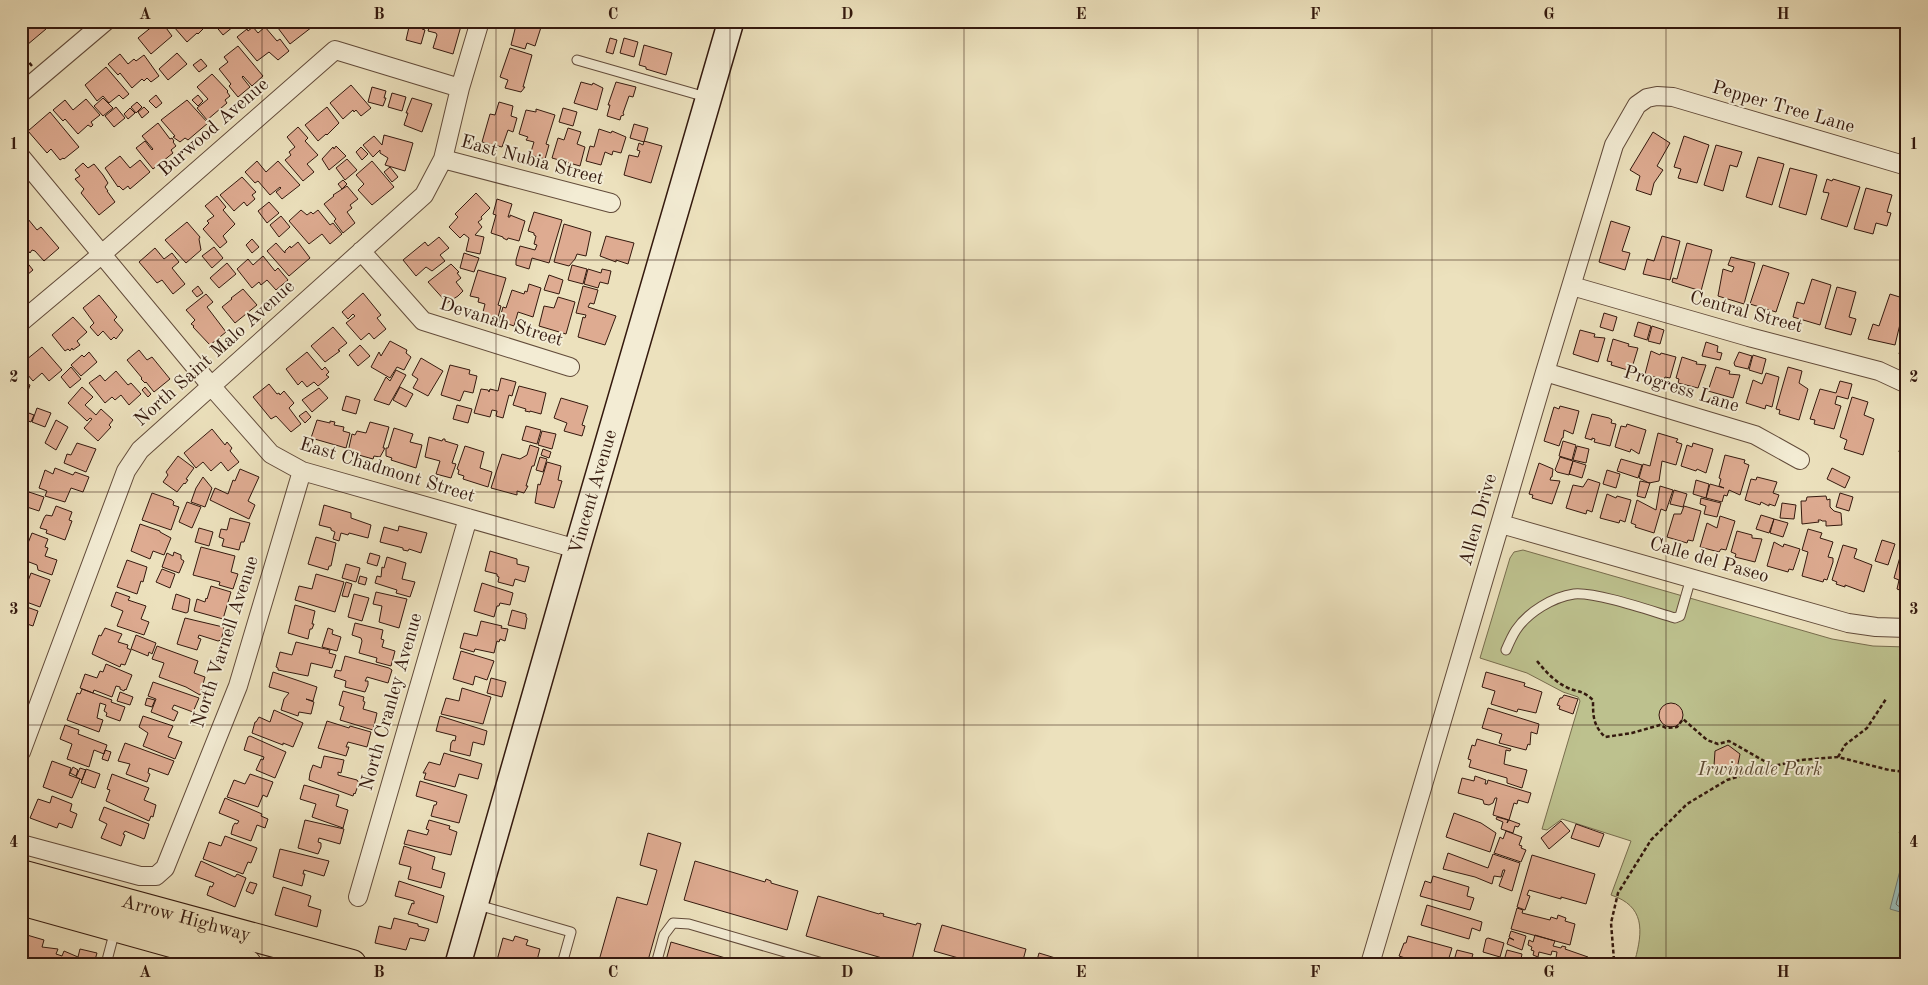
<svg xmlns="http://www.w3.org/2000/svg" width="1928" height="985" viewBox="0 0 1928 985" font-family="'Old Standard TT',serif">
<rect width="100%" height="100%" fill="#ece1bd"/>
<filter id="stains"><feTurbulence type="fractalNoise" baseFrequency=".004" numOctaves="4"/><feColorMatrix values="0 0 0 0 .2 0 0 0 0 .09 0 0 0 0 .02 0 0 0 .5 -.17"/></filter>
<radialGradient id="worn" r=".72"><stop offset=".6" stop-color="#630" stop-opacity="0"/><stop offset="1" stop-color="#630" stop-opacity=".3"/></radialGradient>
<path fill="#bdc18e" stroke="#786d4e" d="M1523,550L1832,639L1873,646L1907,647V964H1646L1635,960C1643,931 1645,906 1611,895L1631,841L1562,819L1547,830L1542,829L1580,701L1578,697L1563,692L1527,673L1480,658L1510,558L1514,552Z"/>
<path fill="#9abcb7" stroke="#717b73" d="M1904,855L1907,856V914L1890,909Z"/>
<g fill="none" stroke-linecap="round" stroke-linejoin="round">
<path stroke="#676a62" stroke-width="1" d="M1907,866L1896,904L1898,906L1907,908"/>
</g>
<path fill="#deab91" stroke="#34190e" d="M23,21H41L46,29L27,45L21,39Z
M159,21H161L172,36L151,54L138,38Z
M165,21H208L209,23L198,34L197,33L187,42L174,27L172,29Z
M217,21H238L239,22L223,35L214,24Z
M285,21H309L312,27L290,44L278,28Z
M386,21L385,26L376,24L375,27L355,22Z
M401,21H424L422,29L425,30L421,44L406,40L409,27L402,25L403,22Z
M431,21H457L456,24L461,26L453,54L433,48L437,35L436,33L428,31Z
M517,21H543L535,46L527,43L525,49L511,45Z
M253,27L258,33L265,27L277,41L280,39L289,51L278,60L269,52L257,61L237,37L247,29L248,31Z
M610,38L617,40L613,54L606,52Z
M624,38L638,42L634,57L620,53Z
M644,45L672,53L666,75L646,69V67L639,65Z
M238,46L263,76L252,86L243,76L242,77L250,87L238,97L229,86L231,84L219,69L228,62L224,57Z
M510,48L532,55L523,87H525L521,92L505,88L508,80L500,77Z
M177,53L187,64L168,80L159,69Z
M120,54L128,64L134,59L136,61L144,55L159,76L151,82L147,78L144,81L142,79L132,88L120,73L118,75L108,64Z
M201,59L207,66L199,72L193,65Z
M106,67L129,94L123,99L119,95L109,103L103,96L97,101L85,85Z
M212,74L228,91L227,92L230,96L225,100L227,103L207,120L197,108L208,99L197,87Z
M581,82L592,85L593,83L603,88L597,110L574,103Z
M616,82L636,87L633,97L629,96L623,113L624,115L621,116L620,120L607,116L610,105H608Z
M351,85L371,108L361,116L356,110L354,112L353,110L343,119L330,103Z
M372,87L386,91L384,98H386L383,106L368,102Z
M392,93L406,97L402,111L388,107Z
M156,95L162,103L156,108L149,101Z
M198,95L203,101L198,106L192,100Z
M103,98L113,108L103,116L94,106Z
M412,98L432,104L422,132L404,125L408,113H406Z
M86,99L100,115L91,122L93,125L91,127L88,125L78,134L65,119L63,121L53,110L65,100L73,110Z
M187,100L208,123L188,140L185,138L180,142L173,137L175,136L161,120Z
M137,102L142,107L136,113L131,107Z
M499,102L513,106L511,116L517,118L513,132L508,130L502,147L482,142L490,114L495,115Z
M116,107L125,118L114,127L105,116Z
M144,107L149,112L142,118L138,112Z
M327,107L339,123L327,135L326,134L318,141L305,125Z
M130,108L135,113L128,119L124,114Z
M563,108L577,112L573,126L559,122Z
M536,109L555,115L546,144L549,145L545,159L530,155L534,142L526,140L528,137L519,134L526,110L536,112Z
M50,112L79,147L64,159L63,158L60,160L51,149L47,153L28,131Z
M158,123L170,139L172,138L174,141L173,142L176,146L171,150L173,153L153,169L136,148L145,141L152,150L153,149L142,136Z
M634,124L648,128L644,142L630,138Z
M298,127L308,138L305,141L318,155L307,164L314,172L303,181L285,160L291,155L289,152L295,147L287,137Z
M568,128L581,132L577,144L585,147L580,166L552,158L558,138L564,140Z
M599,129L611,133L612,131L626,137L621,153L613,151L612,155L605,152L601,165L586,161L590,146L594,147Z
M1653,132L1670,143L1657,166L1663,170L1654,183L1651,195L1636,190L1640,176L1630,170Z
M384,135L413,143L405,171L385,165L388,158L380,153V150L373,157L363,145L374,136L382,145Z
M1684,136L1709,145L1697,183L1678,178L1681,169L1674,167Z
M644,141L662,146L651,183L624,175L629,155L638,157L640,151L637,150L639,143L643,145Z
M1716,145L1742,152L1737,167L1730,165L1723,191L1704,185Z
M336,146L346,156L329,170L322,159L333,147L334,149Z
M361,147L368,154L362,160L356,152Z
M120,156L130,168L140,160L150,172L130,189L128,186L123,190L119,186L118,187L105,168Z
M1758,157L1784,164L1772,205L1746,197Z
M347,159L357,170L345,180L336,168Z
M257,161L266,172L278,161L300,185L282,199L276,192L281,188L280,187L270,195L258,181L255,183L245,172Z
M372,161L394,187L372,205L358,190L364,184L356,175Z
M83,163L88,168L94,164L103,175L108,183L105,187L108,191H107L115,202L99,215L81,193L84,189L75,179L80,176L75,170Z
M390,167L398,177L392,182L384,172Z
M1790,168L1817,175L1806,215L1779,207Z
M242,177L256,192L252,195L255,199L247,206L244,202L234,211L220,195Z
M1827,179L1832,181L1833,179L1860,187L1847,227L1821,219L1829,193L1823,192Z
M343,180L347,184L342,189L338,184Z
M347,186L358,199L350,205L352,208L347,212L355,223L343,233L334,221L336,219L324,204L334,196L333,195Z
M1866,188L1892,195L1887,212L1891,213L1887,226L1876,223L1873,234L1854,229Z
M476,193L490,208L481,217L482,219L478,222L482,227L475,235L484,237L480,254L466,251L469,238L464,234L460,238L449,227L458,217L455,214Z
M217,196L226,207L223,210L235,224L223,236L227,242L220,248L203,229L209,223L207,221L214,216L205,206Z
M497,199L512,204L508,217H510V215L525,221L519,241L508,238L507,240L503,238V237L491,233L496,215L493,214Z
M269,202L279,213L267,223L258,211Z
M301,210L307,215L311,212L313,214L318,210L330,225L333,223L342,234L330,244L322,234L309,244L289,221Z
M534,212L562,220L549,263L532,258L529,269L516,265V260L520,246L535,250L537,245L534,244L536,236L534,235V233L528,231Z
M281,216L290,227L279,237L270,225Z
M28,219L37,230L41,227L59,248L44,261L35,251L32,250L30,253L23,244L27,241L21,235V225Z
M1611,221L1630,227L1622,251L1630,253L1625,270L1599,262Z
M187,222L200,237L199,239L201,250L186,263L165,240Z
M564,224L591,232L586,256L577,254L575,259L569,266L554,262Z
M606,236L634,243L628,264L616,260V262L600,256Z
M1662,236L1680,241L1670,280L1643,274L1647,259L1654,261Z
M439,237L449,248L440,255L445,261L432,271L426,267L416,276L403,260L425,242L428,246Z
M252,239L259,247L252,253L246,245Z
M298,242L310,258L289,276L267,251L276,243L285,253V251L290,246L291,248Z
M1687,243L1712,250L1701,291L1672,282L1673,278L1677,279Z
M214,247L223,258L212,268L202,256Z
M155,248L164,259L172,253L179,262L172,268L185,284L173,294L162,280L157,283L139,262Z
M464,253L479,258L474,272L460,268Z
M21,255L33,270L21,280Z
M263,256L275,271L278,268L288,280L276,290L267,280L261,285L259,282L252,288L237,269L248,259L253,265Z
M1731,257L1755,263L1744,304L1718,296L1723,269L1732,272L1734,267L1728,265Z
M227,263L236,274L219,288L210,278Z
M451,264L459,272L457,273L461,278L456,282L463,291L458,296L447,303L428,282Z
M572,265L587,269L583,284L568,280Z
M1763,265L1789,273L1776,312L1750,304Z
M588,269L601,273L602,269L611,271L608,284L600,282L598,288L584,284Z
M478,270L506,278L498,305L501,306L497,321L482,316L485,304L478,302L479,298L470,296Z
M549,275L563,280L559,294L544,290Z
M1812,279L1831,285L1820,325L1793,317L1797,302L1804,304Z
M529,284L541,288L533,317L518,312L514,326L499,321L503,307L506,308L512,290L524,294L525,291L527,292Z
M198,286L203,293L197,297L192,291Z
M583,286L598,290L594,304L590,303L588,307L616,316L605,345L578,337L583,317L585,318L586,315L576,313Z
M1837,287L1856,292L1849,317L1856,319L1851,335L1825,328Z
M243,289L257,305L235,323L222,307L232,299L231,298Z
M363,293L381,315L377,318L386,329L374,339L369,333L361,340L346,323L355,316L353,314L348,319L342,312Z
M206,294L213,302L207,307L226,332L210,345L193,327L194,326L191,324L195,320L186,310Z
M1890,294L1906,299L1895,345L1868,339L1873,324L1879,326Z
M99,295L117,317L114,320L123,330L116,339L114,337L111,340L103,331L98,336L90,327L94,323L83,308Z
M558,297L575,302L566,334L539,326L544,306L554,308Z
M1604,313L1617,317L1613,331L1600,327Z
M73,317L87,332L77,341L80,345L73,350L72,348L70,351L68,349L65,351L52,335Z
M1638,322L1651,326L1647,340L1634,336Z
M1907,325V356L1899,354Z
M1652,326L1664,330L1660,344L1648,341Z
M333,327L347,343L338,350L340,351L325,362L311,346Z
M1580,330L1595,334L1594,337L1605,338L1598,362L1573,354Z
M1613,339L1629,344L1628,346L1638,348L1631,371L1611,365L1612,362L1607,361Z
M390,341L407,350L406,353L411,357L404,370L397,367L390,378L371,367L379,352L381,356Z
M1706,342L1718,346L1717,352L1722,353L1720,360L1702,356Z
M360,345L370,356L358,366L349,355Z
M42,347L62,370L49,381L42,373L33,381L21,367V364Z
M139,350L147,360L152,357L170,379L154,392L146,382L145,383L141,379L142,378L127,360Z
M1651,351L1660,355L1661,353L1676,357L1670,378L1665,377L1664,380L1645,374Z
M89,352L97,362L81,376L71,365L82,355L84,357Z
M307,352L322,370L325,367L329,372L326,375L329,377L318,386L314,382L307,387L302,381L298,385L286,369Z
M1739,352L1752,356L1748,369L1735,366L1734,363Z
M1753,355L1766,359L1762,374L1749,370Z
M1682,357L1697,362L1696,364L1706,365L1698,388L1678,383L1679,379L1676,378Z
M421,358L443,371L428,396L413,388L418,379L412,375Z
M450,365L470,370L469,374L477,376L473,393L464,391L460,401L441,395Z
M71,367L81,379L70,388L61,377Z
M1716,367L1730,371L1729,374L1740,375L1733,398L1708,391Z
M1788,367L1802,371L1799,383L1808,389L1799,420L1779,414L1780,410L1776,409Z
M396,370L406,375L389,405L374,400L386,377L390,381Z
M116,371L128,385L131,383L141,394L129,405L121,395L115,400L112,397L105,403L89,383L100,375L105,381Z
M1766,373L1779,377L1772,407L1766,405L1765,409L1746,403L1753,380L1762,384Z
M501,378L516,382L512,396L509,395L503,418L496,416L497,411L492,410L490,417L474,413L481,389L488,390L489,392L490,389L498,391Z
M21,381L30,385L26,397H28L21,410Z
M1840,381L1852,384L1848,399L1837,396L1835,404L1841,406L1834,429L1814,424L1815,420L1810,419L1820,389L1836,393Z
M269,384L277,394L279,393L280,395L284,391L294,403L289,408L301,424L291,432L276,416L271,419L253,397Z
M519,386L546,393L541,414L530,411V412L525,411L526,409L513,405Z
M82,387L93,397L85,405L96,415L101,409L113,420L109,425L111,427L98,441L84,428L92,419L90,418L87,421L68,403Z
M145,387L151,394L148,397L142,390Z
M400,387L413,394L406,407L393,400Z
M319,388L328,398L312,412L302,400Z
M346,396L360,400L356,414L342,410Z
M1852,397L1868,402L1864,415L1874,419L1863,455L1844,449L1847,440L1840,437Z
M561,398L588,406L582,425L585,426L582,436L564,431L567,423L554,418Z
M457,405L472,409L468,423L453,419Z
M1560,406L1579,411L1573,434L1564,430L1563,438H1562L1559,446L1544,441L1554,407L1559,409Z
M37,408L51,413L45,427L32,422Z
M21,410L34,415L31,422L21,418Z
M306,411L311,417L305,423L299,416Z
M1592,414L1609,418L1612,420L1611,423L1616,424L1610,446L1594,442L1595,439L1592,438V440L1585,438Z
M56,420L68,427L56,450L45,443Z
M317,420L330,423V421L335,422L334,425L344,427L343,431L350,433L346,448L311,438Z
M370,422L389,427L383,448H385L380,457L374,456L373,459L348,452L352,434L355,435L357,431L366,433Z
M21,424L26,425L22,438L24,439L22,443L27,445L24,453H21Z
M1627,424L1646,430L1639,454L1631,449L1630,452L1615,447L1621,426L1626,427Z
M526,426L541,430L537,444L522,440Z
M394,428L413,434L410,442L422,445L416,468L391,460L392,458L386,456V448H388Z
M212,429L225,445L227,442L232,448L230,451L239,462L228,471L221,462L211,471L203,462L196,468L184,453Z
M542,431L556,434L552,449L538,445Z
M1658,433L1678,439L1676,442L1682,444L1676,465L1662,461L1659,481L1649,483L1639,478L1643,464L1650,466Z
M429,437L442,441L443,439H445V441L458,445L452,463L456,464L451,478L436,474L440,461L425,457Z
M1902,439L1907,440V454L1899,452Z
M1563,441L1576,445L1572,460L1559,456Z
M77,443L96,449L86,472L64,463L67,454L71,455Z
M1693,443L1713,449L1706,473L1697,469L1696,471L1681,466L1687,445L1692,447Z
M530,445L539,448L534,466H532L526,486H528L524,493L517,491V495L491,488L502,454L520,459L527,455Z
M465,446L484,452L480,468L492,472L488,487L463,479L464,476L458,474L459,470L457,469Z
M1577,446L1589,449L1586,463L1573,460Z
M543,449L551,452L549,458L541,455Z
M1725,455L1745,460L1744,463L1749,465L1740,495L1729,490L1727,496L1724,495L1722,502L1706,498L1710,484L1724,488L1719,486L1721,479L1719,478Z
M178,456L194,468L186,479L188,480L185,484L184,483L177,492L163,482L168,475L166,472Z
M540,457L547,459L543,472L536,470Z
M1560,457L1573,461L1569,475L1557,472L1555,470Z
M1621,459L1642,465L1638,478L1617,471Z
M1573,461L1586,465L1582,478L1569,474Z
M547,462L561,466L558,480L562,481L554,508L535,503L538,484L540,485Z
M1539,463L1553,469L1552,477H1551L1550,480L1560,481L1552,504L1532,498L1533,495L1529,494Z
M55,468L73,475L75,472L89,477L83,492L71,488L65,502L45,496L47,491L39,488L45,470L53,474Z
M1832,468L1850,477L1845,488L1827,479Z
M240,469L259,477L248,501L255,505L249,519L210,500L215,488L228,494L233,480L235,481Z
M1607,470L1620,474L1616,488L1603,484Z
M203,477L212,488L205,507L191,502L196,488Z
M1757,477L1777,482L1773,493L1779,495L1775,506L1769,504V506L1761,502L1760,505L1745,500L1751,479L1756,480Z
M1588,479L1600,483L1592,512L1587,510L1586,514L1566,508L1573,485L1583,487Z
M1696,480L1709,484L1706,498L1693,494Z
M1640,481L1650,483L1645,498L1637,496Z
M1660,486L1673,490L1666,511L1661,509L1654,533L1635,527L1636,525L1631,523L1637,500L1656,510Z
M1674,490L1687,494L1683,507L1670,504Z
M29,492L44,497L39,511L24,506Z
M152,493L172,500L174,502L173,505L179,507L171,530L142,520Z
M1840,493L1853,497L1849,511L1836,507Z
M1607,494L1616,498L1617,496L1631,500L1625,522L1620,520L1619,523L1600,518Z
M1826,496L1827,500L1830,499V507L1834,511L1841,513L1842,525L1826,526V521H1822L1821,520H1818L1819,522L1802,524L1801,501H1806L1807,497Z
M1701,498L1721,503L1717,517L1704,514L1706,506L1700,504Z
M187,502L201,507L192,528L179,522Z
M1782,503L1796,505L1794,519L1780,518Z
M324,505L351,513V518L371,525L368,538L349,533L348,535L341,533L339,541L333,539L335,532L331,530V528L319,525Z
M56,506L72,512L69,520L72,521L65,540L46,533L47,530L40,528L44,518L46,515L52,516Z
M1684,506L1701,511L1693,541L1688,540L1687,543L1667,537L1674,514H1681Z
M1761,515L1774,519L1769,533L1756,529Z
M1720,516L1735,521L1726,550L1721,549L1719,552L1700,547L1707,523L1717,528Z
M230,518L250,523L244,542H241L239,550L222,546L224,539L219,537L221,529L227,530Z
M1774,519L1788,523L1783,537L1770,533Z
M140,524L160,531V532L171,538L164,555L153,551L150,559L131,551Z
M399,526L427,533L421,553L409,549L408,551L403,550V548L380,542L384,527L398,531Z
M199,528L213,532L209,546L195,542Z
M1808,529L1822,533L1820,538L1833,542L1828,557L1833,558V562L1827,580L1824,579L1823,582L1802,576L1808,552L1802,550Z
M1737,531L1752,535V538L1762,539L1755,562L1735,557L1736,554L1731,552Z
M32,533L48,539L45,547L48,548L45,556L57,560L52,575L38,570L37,565L21,559L26,542L28,543Z
M1906,536H1907V593L1897,589L1899,580L1894,578Z
M316,537L336,543L331,566H329L328,570L308,564Z
M1882,540L1895,544L1888,565L1875,561Z
M1774,542L1783,547L1784,544L1800,549L1793,570L1789,569L1788,572L1767,566Z
M1843,545L1857,549L1854,558L1872,565L1864,592L1845,585V587L1836,584L1837,582L1832,580Z
M201,547L235,556L231,572L238,574L233,589L219,585L220,582L193,575Z
M490,551L517,559V564L529,567L525,582L515,579L513,586L498,582L499,577L497,576V574L485,571Z
M174,552L181,555V559L184,561L179,573L162,567L167,553L173,556Z
M370,553L380,556L377,566L367,563Z
M387,557L406,563L402,579L415,582L410,597L396,593L397,590L375,583L377,576L381,577L382,567L384,568Z
M127,560L147,567L143,582L141,581L137,594L117,587Z
M346,564L360,568L356,582L342,578Z
M162,569L175,574L170,588L156,582Z
M31,573L50,580L40,607L21,600V578L28,581Z
M316,574L344,582L335,612L295,600L299,586L312,589Z
M360,576L367,578L365,585L358,583Z
M346,582L352,584L348,597L342,596Z
M482,583L513,593L510,605L500,603L499,606H497L494,617L474,611Z
M211,586L231,592L223,619L194,611L197,599L205,602L206,598L207,599Z
M116,592L130,597L128,600L146,606L141,619L149,622L144,635L117,626L123,611L111,606Z
M376,592L407,599L399,628L379,622L382,606L373,604Z
M176,594L190,599L188,612L186,613L172,609Z
M354,594L369,598L362,621L348,617Z
M295,605L315,611L312,624H314L312,629H310L308,639L288,633Z
M24,606L38,611L33,626L21,622V608L23,609Z
M512,610L526,614V617L527,618L525,629L508,625Z
M185,618L223,627L224,629L221,640L218,641L199,635L198,638L201,639L197,650L177,644Z
M481,621L502,626L501,628L508,629L505,641L500,639L499,642L497,641L494,653L475,649L474,652L460,648L464,633L477,636Z
M355,623L383,630L381,639L384,640L382,647L395,651L391,666L376,662L377,658L359,653L362,641L361,638L352,635Z
M105,628L122,634L118,642L128,645L127,648L131,650L125,665L121,664L120,667L92,654L99,635L101,636Z
M328,628L333,630L332,634L341,637L337,651L322,647Z
M136,635L156,643L152,654L149,652L148,656L131,649Z
M296,642L330,650L329,653L336,655L332,668L311,663L308,676L278,670V668L276,667L280,652L292,655Z
M157,646L198,661L194,673L205,677L200,695L186,687L159,677L164,663L152,659Z
M461,651L494,661L487,680L475,676L473,685L453,679Z
M345,656L389,668L392,670L388,683L367,677L365,681H368V685L365,692L345,687L346,681L334,677L336,670L341,671Z
M106,664L132,675L126,690L125,689L124,691L120,689V687L116,686L112,697L94,690L93,693L80,688L85,674L97,678L100,671L103,672Z
M273,672L317,687L313,701L306,699L314,702L311,714L299,712L298,716L281,710L284,699L289,693L269,687Z
M1486,672L1525,683L1524,686L1542,692L1536,713L1518,709L1517,712L1491,704L1495,691L1482,687Z
M491,678L506,682L502,697L487,693Z
M153,682L199,698L193,712L174,705L172,709L178,712L174,721L151,712L156,699L148,696Z
M462,688L491,697L483,724L441,714L446,698L459,701Z
M82,689L112,700L111,702L125,707L120,721L106,716L107,713L104,711L106,705L100,703L97,718L103,720L99,732L67,720L77,693L80,694Z
M343,691L364,697L363,701L365,702L363,709L377,713L373,730L340,720L344,707L339,705Z
M120,692L133,697L130,705L117,701Z
M1564,695L1578,699L1573,714L1559,709L1560,706L1557,705L1560,698H1562Z
M147,698L155,700L152,707L145,705Z
M1659 715a12 12 0 1 1 24 0a12 12 0 1 1-24 0Z
M1488,708L1539,724L1537,734L1531,732L1530,745L1528,744L1526,750L1499,743L1502,734L1482,728Z
M274,710L303,723L293,747L283,743V745L252,733L255,722H256L259,717L270,722Z
M143,716L173,726L168,737L182,742L175,759L143,746L148,733L139,727Z
M440,716L487,731L484,745L473,742L470,756L450,751L451,743L453,740L455,741L456,736L436,731Z
M327,721L349,728L350,726L371,732L367,747L348,742L346,747H349L346,756L318,748Z
M65,725L79,730L78,734L107,745L104,754L94,750L89,767L67,759L72,744L60,739Z
M250,736L286,752L275,778L256,770L261,759L263,760L264,757L244,750L248,737Z
M1477,739L1511,749L1510,751L1506,750L1504,764L1527,770L1522,788L1507,783V778L1469,767L1471,760L1468,759L1472,745L1475,746Z
M125,743L174,761L168,775L149,768L148,773L150,774L147,782L126,774L130,764L118,761Z
M1728,745L1740,754L1737,769L1725,773L1714,766L1715,751Z
M105,750L111,752L108,761L102,759Z
M444,753L482,764L478,779L459,774L455,787L424,779L426,773H423L429,762L440,765Z
M324,756L344,760L341,773L338,772V775L357,780L359,783L355,794L354,793L353,796L309,780L310,773L313,765L321,768Z
M52,761L71,768L69,775L80,779L72,798L43,787Z
M73,767L78,770L76,776L70,773Z
M80,768L86,770L82,780L76,777Z
M86,769L100,774L95,788L81,783Z
M112,774L149,788L144,800L156,805L153,817L151,816L149,821L106,801L110,790L107,789Z
M250,774L273,782L267,797L263,795L258,807L227,797L234,780L245,784Z
M1475,776L1486,780L1485,784H1487L1488,780L1531,793L1528,803L1518,800L1517,804L1514,803L1509,820L1493,815L1497,798H1495L1493,803L1489,805L1484,804L1483,800L1458,793L1462,778L1474,781Z
M420,781L467,795L459,823L431,816L434,805H436L437,802L416,796Z
M304,785L339,795L336,806L348,810L343,828L312,817L316,804L300,799Z
M52,796L72,804L70,811L77,814L72,828L59,823L57,828L30,818L38,799L50,803Z
M225,798L262,814L261,816L268,819L265,828L257,825L251,841L231,834L233,826L235,823L237,824L239,821L219,813Z
M104,807L149,824L145,837L144,839L125,831L123,834L125,835L121,846L101,838L107,824L99,820Z
M1454,813L1481,823L1496,833L1490,852L1446,837Z
M1497,817L1508,820L1507,823L1509,820L1520,824L1518,827L1515,826L1513,833L1501,829L1503,822L1496,819Z
M305,820L344,829L340,844L319,838L318,842L321,843V847L318,854L298,848Z
M429,820L450,826L449,829L457,832L451,855L404,844L408,830L427,835L429,830L426,829Z
M1561,821L1570,831L1549,849L1541,838Z
M1576,824L1604,834L1599,847L1571,838Z
M1907,827V843L1899,832Z
M1506,831L1522,837L1519,845L1522,846L1521,848L1526,850L1521,862L1494,853L1500,837L1503,839Z
M648,833L681,843L647,964H598L617,897L647,905L657,870L640,865Z
M225,836L257,848L251,863L248,862L243,874L203,859L209,842L221,846Z
M404,846L435,857L432,869L445,873L441,888L408,879L411,867L399,864Z
M280,849L329,861L324,876L304,870L303,874H305L302,886L273,877Z
M1448,853L1488,868L1493,854L1520,863L1512,891L1499,886L1505,870H1503L1501,877L1494,876L1492,884L1475,877L1443,869Z
M1532,855L1595,874L1586,904L1561,897V899L1529,890L1527,895L1530,896L1525,910L1517,907Z
M201,861L235,877L237,874L246,878L235,907L207,895L210,886L212,887L214,883L195,876Z
M695,861L765,882L766,879L771,881V883L798,891L787,930L684,900Z
M1433,876L1469,887L1467,896L1474,898L1470,910L1420,896L1425,881L1431,883Z
M399,881L444,896L437,923L408,914L412,903L414,904V901L395,896Z
M250,882L257,884L253,894L246,891Z
M283,887L311,896L308,906L321,910L317,927L275,915Z
M818,896L879,914L880,913L884,914L883,916L916,925L917,923L921,924L911,964H903L806,936Z
M1427,905L1482,922L1480,931L1472,928L1469,939L1421,925Z
M1517,908L1523,910L1522,913L1550,920L1551,917L1557,919L1558,915L1566,918L1565,921L1575,924L1570,945L1511,929Z
M394,918L418,924V926L429,929L425,941L410,938L406,950L375,943L379,926L391,929Z
M942,925L1026,949L1022,964H970L968,963L969,961L934,951Z
M1511,931L1526,936L1522,950L1507,944L1509,938L1514,940L1509,937Z
M27,935L44,940L42,947L58,949L56,954L62,956L64,951L78,957L80,949L97,953L95,960L97,961L96,964H21V949Z
M1535,935L1555,941L1553,946L1561,948L1562,946L1566,947L1565,949L1588,957V964H1554H1555L1557,952L1552,951L1551,955L1539,952L1538,957L1533,955L1534,951L1531,950L1532,947L1528,945L1529,940L1533,942Z
M515,936L528,940L526,945L540,949L536,964H496L503,938L513,941Z
M1408,936L1452,948L1448,961L1440,959L1439,964H1424L1399,956L1404,943H1406Z
M1488,938L1504,943L1500,957L1483,952L1486,939Z
M671,942L746,964H665Z
M1457,950L1473,954L1470,964H1453Z
M1507,950L1522,954L1520,964H1503Z
M1039,953L1075,964H1036Z
M117,960L134,964H116Z"/>
<g fill="none" stroke-linecap="round" stroke-linejoin="round">
<defs>
<path id="lane" d="M577,60L706,97
M1506,650C1509,643 1512,636 1516,630C1528,612 1553,597 1574,594C1597,592 1651,611 1675,618L1680,616L1691,578
M478,905L571,932L562,964
M106,964L115,930
M656,964L664,935L673,923L689,924L826,964"/>
<path id="street" d="M21,93L106,21
M21,157L212,387L271,454L302,471L577,549
M443,159L611,203
M361,251L423,321L570,367
M1572,286L1749,337L1879,371L1907,384
M21,322L102,254L335,50L460,88
M1545,372L1755,435L1800,460
M1501,524L1848,623L1876,627L1907,628
M21,752L126,471L140,450L424,195L443,159L460,88L480,21
M21,844L140,876H156L165,868L238,686L302,471
M358,897L468,518
M1370,964L1545,372L1614,145L1637,105L1647,98L1657,96L1673,97L1907,166"/>
<g id="secondary">
<path id="s1" d="M458,964L577,549L731,21"/>
</g>
<g id="primary">
<path id="s2" d="M21,874L352,964"/>
<path d="M21,901L247,964"/>
</g>
</defs>
<use href="#lane" stroke="#624b3a" stroke-width="11"/>
<use href="#street" stroke="#624b3a" stroke-width="20"/>
<use href="#secondary" stroke="#34190e" stroke-width="28"/>
<use href="#primary" stroke="#34190e" stroke-width="30"/>
<path stroke="#34190e" stroke-width="2.5" stroke-dasharray="4 2.5" stroke-linecap="butt" d="M21,53L32,66
M1537,661C1546,672 1555,682 1568,688C1580,693 1582,690 1593,700C1593,716 1593,725 1605,737L1632,733L1660,725L1666,728L1677,727L1683,719L1707,740L1718,744L1729,741L1773,766
M1838,757L1845,745L1867,728L1886,699
M1614,960L1611,923L1618,893L1651,840L1687,804L1727,780L1773,766L1801,760L1838,757L1889,770L1907,772"/>
<use href="#lane" stroke="#f3ecd4" stroke-width="9"/>
<use href="#street" stroke="#f3ecd4" stroke-width="18"/>
<use href="#secondary" stroke="#f3ecd4" stroke-width="25"/>
<use href="#primary" stroke="#ece1bd" stroke-width="28"/>
</g>
<path fill="none" stroke="#34190e" stroke-width="1" stroke-opacity="0.55" d="M262,21V964M496,21V964M730,21V964M964,21V964M1198,21V964M1432,21V964M1666,21V964M21,260H1907M21,492H1907M21,725H1907"/>
<g text-anchor="middle" dominant-baseline="central" stroke-width="4" stroke-linejoin="round" paint-order="stroke">
<g font-size="19" fill="#34190e" stroke="#f3ecd4">
<text transform="translate(1783 108) rotate(16)">Pepper Tree Lane</text>
<text transform="translate(214 128) rotate(-41)">Burwood Avenue</text>
<text transform="translate(532 161) rotate(15)">East Nubia Street</text>
<text transform="translate(1746 313) rotate(15)">Central Street</text>
<text transform="translate(501 323) rotate(17)">Devanah Street</text>
<text transform="translate(215 354) rotate(-42)">North Saint Malo Avenue</text>
<text transform="translate(1681 390) rotate(17)">Progress Lane</text>
<text transform="translate(387 471) rotate(17)">East Chadmont Street</text>
<text stroke="none"><textPath href="#s1" startOffset="491">Vincent Avenue</textPath></text>
<text transform="translate(1479 520) rotate(-74)">Allen Drive</text>
<text transform="translate(1709 561) rotate(16)">Calle del Paseo</text>
<text transform="translate(226 642) rotate(-72)">North Varnell Avenue</text>
<text transform="translate(392 702) rotate(-74)">North Cranley Avenue</text>
<text stroke="none"><textPath href="#s2" startOffset="171">Arrow Highway</textPath></text>
</g>
<g font-size="19" font-style="italic" fill="#5d4b34" stroke="#f3ecd4">
<text x="1760" y="770">Irwindale Park</text>
</g>
</g>
<rect width="1928" height="985" fill="none" stroke="#ece1bd" stroke-width="55"/>
<rect x="28" y="28" width="1872" height="930" fill="none" stroke="#34190e" stroke-width="2"/>
<g font-size="16" text-anchor="middle" font-weight="bold" fill="#34190e">
<text x="145" y="19">A</text>
<text x="379" y="19">B</text>
<text x="613" y="19">C</text>
<text x="847" y="19">D</text>
<text x="1081" y="19">E</text>
<text x="1315" y="19">F</text>
<text x="1549" y="19">G</text>
<text x="1783" y="19">H</text>
<text x="14" y="149">1</text>
<text x="1914" y="149">1</text>
<text x="14" y="382">2</text>
<text x="1914" y="382">2</text>
<text x="14" y="614">3</text>
<text x="1914" y="614">3</text>
<text x="14" y="847">4</text>
<text x="1914" y="847">4</text>
<text x="145" y="977">A</text>
<text x="379" y="977">B</text>
<text x="613" y="977">C</text>
<text x="847" y="977">D</text>
<text x="1081" y="977">E</text>
<text x="1315" y="977">F</text>
<text x="1549" y="977">G</text>
<text x="1783" y="977">H</text>
</g>
<rect width="100%" height="100%" filter="url(#stains)"/>
<rect width="100%" height="100%" fill="url(#worn)"/>
</svg>
